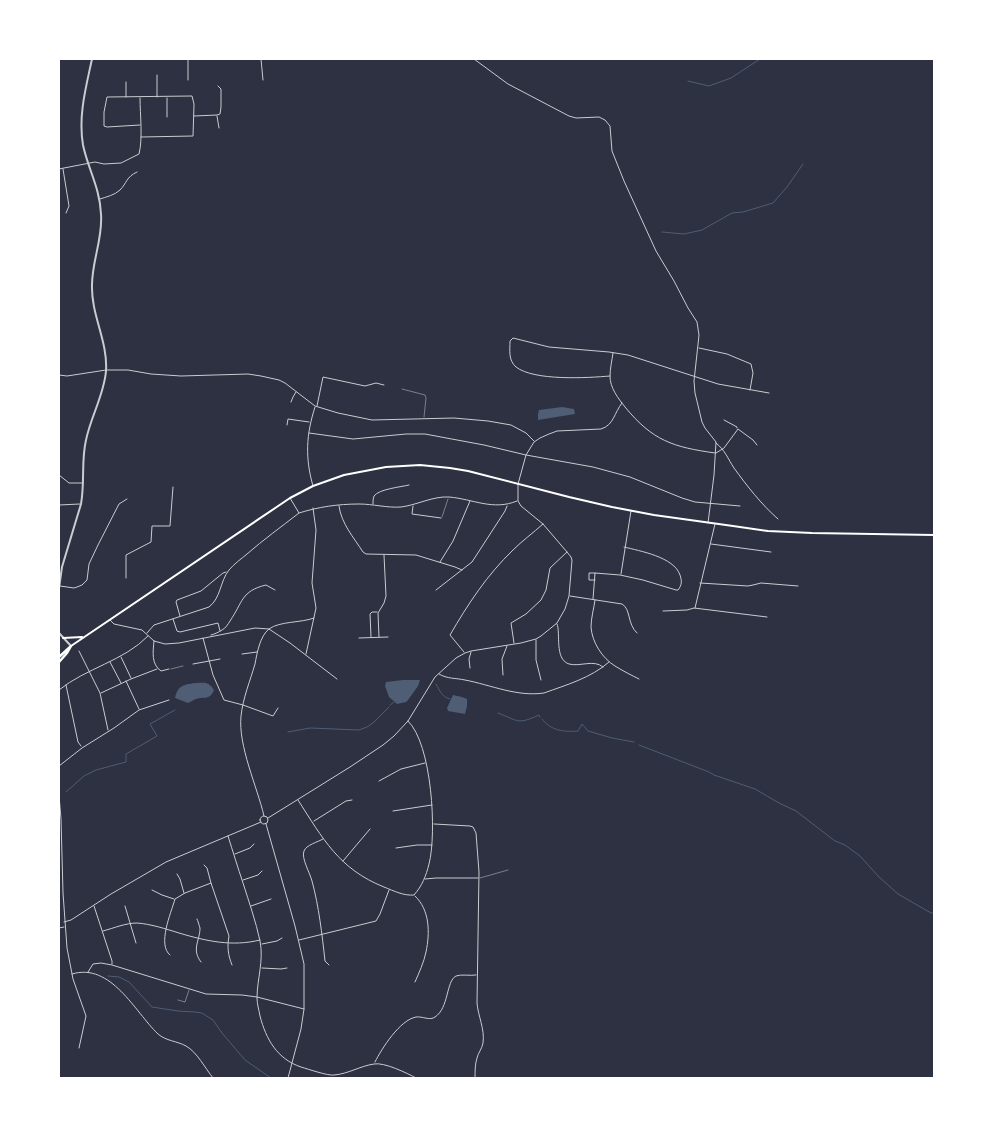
<svg xmlns="http://www.w3.org/2000/svg" width="993" height="1137" viewBox="0 0 993 1137" font-family="'Varela Round',sans-serif">
<rect width="100%" height="100%" fill="#2d3142"/>
<path fill="#4f5d75" d="M562,407L574,409L575,414L538,420V414L539,410Z
M403,680H420L418,686L408,700L406,702L397,704L389,697L385,686L386,682Z
M195,683C205,683 208,681 214,690C209,701 205,696 196,699C193,700 191,702 188,703L175,698C178,685 183,685 195,683Z
M453,695L462,697L467,699V706L465,714L448,711L447,708Z"/>
<g fill="none" stroke-linecap="round" stroke-linejoin="round">
<path stroke="#4f5d75" stroke-width="1" d="M688,81L709,86L731,78L760,59
M662,232L684,234L702,230L732,213L743,212L773,203L787,187L803,164
M436,684C440,691 442,697 450,699
M390,705L394,702
M498,713C519,721 517,725 539,715L540,717
M542,719C551,731 564,732 578,731L582,724L588,731L612,738L634,742
M288,732L310,728L359,730L367,727L374,722L389,707
M639,745L709,772L714,775L755,789L779,803L796,811L835,841L845,845L860,856L878,876L898,894L931,913H934
M66,792L84,776L96,770L126,762V754L157,736L150,724L175,710
M108,976L119,977L129,982L152,1007L178,1011L195,1012L202,1013L213,1020L222,1033L245,1060L271,1078"/>
<path stroke="#caccd0" stroke-width="0.5" d="M402,389L425,395L426,398L424,417
M442,517L448,499
M171,669L183,666
M480,878L508,870
M178,1000L185,1002L189,990"/>
<path stroke="#caccd0" stroke-width="1" d="M188,59V80
M261,59L263,80
M474,59L508,84L569,116L576,118L599,117L605,120L610,126L612,151L624,181L656,251L674,281L688,308L697,322L699,335L694,381L695,393L702,422L705,428L716,442L714,475L708,523
M157,75V97
M126,82V97
M167,98V117
M194,116L217,115L220,114L221,107V89L218,86
M217,116L219,128
M140,125L107,127L104,126V112L107,97L192,96L194,104L193,136L141,137
M59,169L95,162L104,164L121,163L139,154C143,138 140,115 140,98
M63,169L69,206L66,213
M100,199C106,197 115,195 120,190C127,183 126,177 137,172
M699,348L727,354L751,364L753,373L750,390
M613,353C612,360 610,369 610,376C610,388 618,398 625,407C653,441 673,447 715,453
M59,375L67,376L106,370H128L151,374L181,376L248,374L261,376L279,380L285,383L315,406L338,413L372,420L454,418L488,421L511,425L526,433L534,441
M610,376C587,378 534,381 516,367C508,360 510,350 510,341L513,338L549,347L609,352L628,355L718,384L769,393
M291,402L293,397L296,392
M317,406L323,377L365,386L376,383L384,385
M724,420L737,427V428
M287,425L288,419L309,422
M309,433L353,439L406,434H425L484,445L526,455L593,467L630,477L682,498L695,502L740,506
M716,443C725,450 728,459 734,468C747,486 761,504 778,519
M716,453L724,448L738,429L753,440L757,445
M59,475L69,483H83
M313,486C305,458 306,435 315,407
M373,504C373,501 373,499 374,496C379,489 401,487 409,485
M59,505L80,504
M339,506C341,523 354,538 363,552L366,554L416,555L455,567L462,570
M413,506L412,514L441,518
M299,513C318,507 338,504 359,504C373,504 387,508 401,507C417,505 433,496 449,497C473,499 493,511 517,501
M711,544L771,552
M440,562L453,541L470,501
M595,573H589V580H595
M621,574L631,511
M126,578V555L151,542L152,526H170L173,487
M700,583L748,586L753,585L761,583L798,586
M60,586L74,588L77,587L82,585L87,580L89,564L98,545L119,504L127,499
M436,590L472,562L505,511L507,506
M570,596L622,604C631,609 627,624 637,633
M593,599L595,573L620,575L643,580L676,590H678C682,585 682,581 680,575C674,557 640,551 624,547
M595,600C594,608 591,618 591,627C592,642 602,658 615,666C623,671 631,675 639,679
M695,608L715,524
M663,611L687,610L694,608L767,617
M180,616L176,602L177,600L201,591L223,573L226,572
M173,619L177,631L180,632L218,623L220,631
M110,620L114,624L142,630L154,641L165,644L179,643L255,628L269,629L290,643L337,679
M557,624C561,633 554,659 569,664C580,667 594,659 603,667
M147,633L154,625L209,607C221,598 220,581 229,570C234,564 241,559 247,554C263,540 281,527 299,513L290,498
M211,635C215,634 219,632 222,630C226,628 228,624 230,621C243,602 241,591 266,585L275,590
M371,637L370,614L372,612H377
M379,637L378,613L384,603L386,596L384,555
M203,638L213,675L224,700L243,705L273,716L278,708
M359,638L388,637
M536,640V660L541,680
M154,641C153,652 151,664 161,671L169,669
M514,643L511,623L526,614L541,600L546,590L550,568L567,552
M79,651L100,693L108,730
M464,652L450,635C468,604 487,575 513,550C522,541 533,533 543,524
M242,654L257,652
M306,654L316,608L312,583L316,530L313,508
M121,657L131,678
M110,662L121,683
M193,664L220,659
M470,668L469,659L471,652
M439,674C447,679 456,678 465,680C491,685 517,697 544,693C566,685 591,678 609,662
M503,675L502,659L507,646
M126,681L139,709
M66,685L78,742L81,746
M59,690C86,668 124,661 148,636
M101,693L131,679L157,669
M59,766L82,748L114,728L139,710L169,700
M379,781L401,769L425,763
M59,795L61,819L63,893L67,948L73,979L86,1016L79,1048
M298,800C323,839 339,869 384,887C394,891 404,896 414,895C422,886 426,876 429,864C437,833 432,744 408,721
M393,811L432,805
M260 820a4 4 0 1 1 8 0a4 4 0 1 1-8 0Z
M264,816C257,786 238,746 241,716C243,698 250,681 255,664C257,653 260,636 269,629C280,621 301,623 314,618
M268,818L350,767L383,745L394,736L408,721L435,677L456,658L465,653L471,651L521,643L536,639L541,636L557,623L565,609L569,596L572,560L571,557L567,552L543,524L521,506L518,501V484L526,455L534,442L540,438L549,434L557,431L601,429C614,425 614,413 622,403
M314,821L346,801L352,800
M266,824L295,926L304,964V1009L301,1029L288,1078
M434,824L470,826L473,827L476,833L479,872L477,1003C478,1016 485,1029 483,1043C482,1049 478,1053 477,1058C475,1064 475,1072 475,1078
M228,836C233,852 238,868 243,883C249,902 256,922 260,941C264,961 257,979 257,998C257,1004 259,1010 260,1016C266,1039 277,1059 301,1067C308,1069 328,1076 334,1075C348,1074 360,1066 374,1064C384,1062 407,1073 416,1078
M323,839C318,842 306,845 304,851C301,858 310,873 312,881C319,907 322,934 325,961L329,965
M396,848L417,845H432
M235,854L250,848L254,844
M343,861L370,829
M204,865L207,868L211,883
M177,874L180,879L184,893
M425,879L436,878H478
M243,880L258,875L262,871
M152,890L162,895L174,899
M94,906L112,961V964
M125,906L136,943
M251,906L271,899
M197,919C198,921 199,925 200,928C200,941 191,949 201,962
M64,922L71,920L111,894L166,862L261,822
M59,928L64,927
M103,931C114,928 126,923 137,923C151,924 166,929 179,933C206,941 232,947 260,940
M299,940L376,921L380,914L389,890
M262,944L277,941L282,938
M170,955C157,945 171,913 175,899L185,893L211,883L229,936C227,947 228,955 232,965
M262,968L281,969L287,968
M88,972L93,964L101,963L112,965L206,994L242,995L257,997L304,1009
M72,974C111,962 135,1012 158,1034C166,1041 177,1041 186,1046C197,1052 205,1068 213,1078
M415,982C419,973 424,962 426,952C430,933 430,910 415,896
M375,1062C382,1048 400,1020 416,1017C422,1016 430,1021 435,1017C449,1008 446,981 456,976C461,974 470,976 476,975"/>
<path stroke="#caccd0" stroke-width="2" d="M59,588L62,567L81,504C85,482 81,461 86,440C91,416 104,395 106,371C108,341 91,315 92,285C92,261 103,238 101,214C100,188 88,169 83,145C78,116 86,87 92,59
M59,633L71,646"/>
<path stroke="#fff" stroke-width="2" d="M63,638L82,637
M71,646L290,498L313,486L344,475L386,467L420,465L450,468L468,471L569,497L612,507L654,515L733,526L768,531L812,533L934,535"/>
<path stroke="#fff" stroke-width="2.5" d="M59,657L70,647
M59,662L67,653L71,646"/>
</g>
<rect width="993" height="1137" fill="none" stroke="#ffffff" stroke-width="120"/>
</svg>
